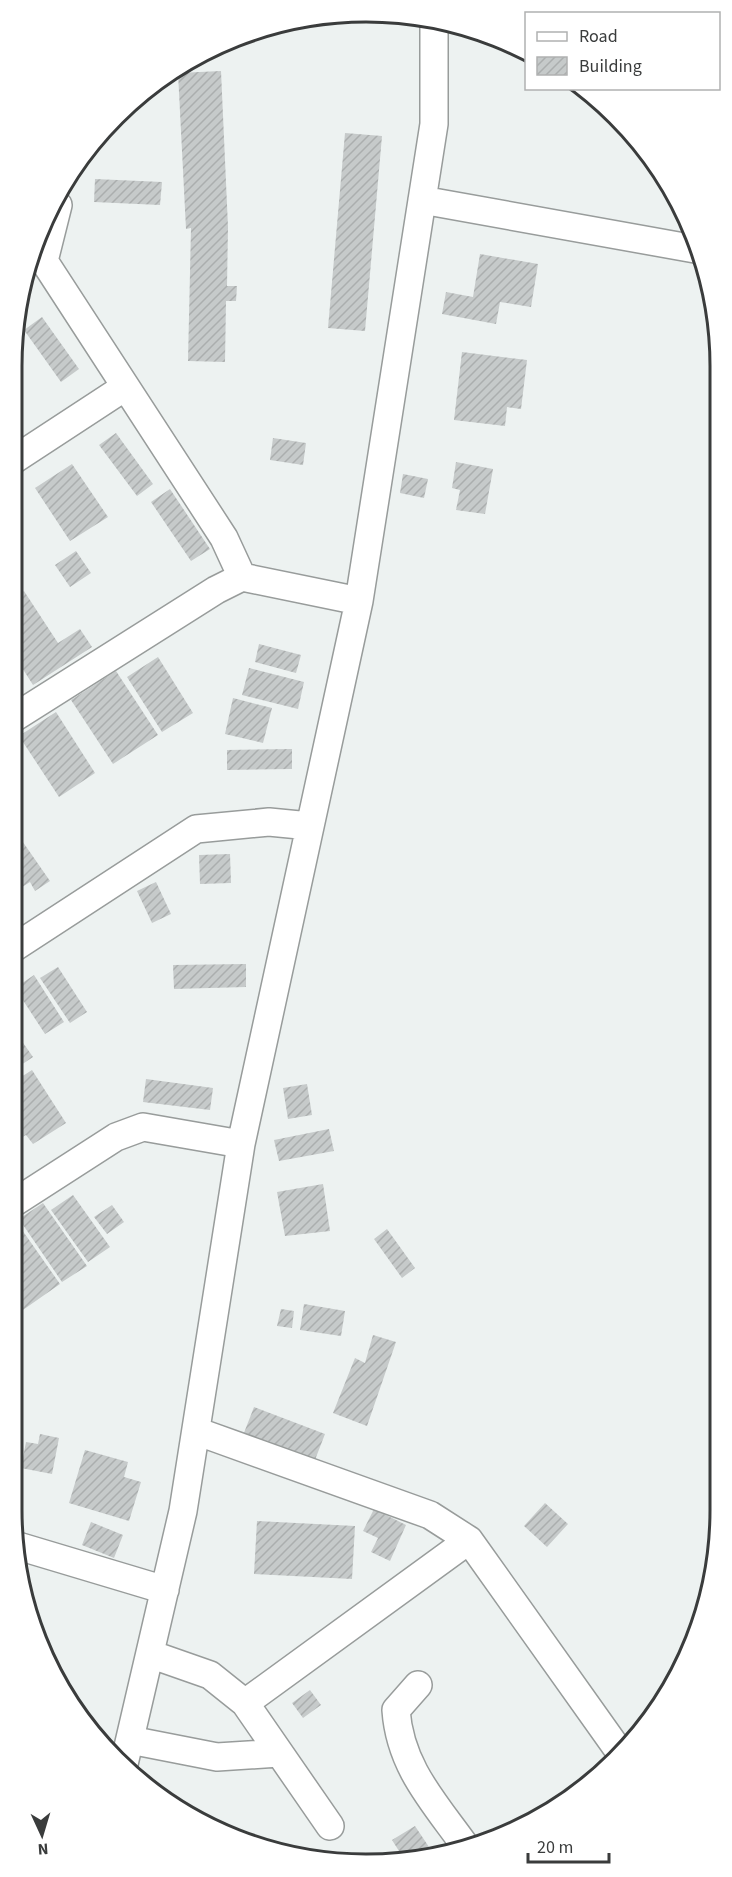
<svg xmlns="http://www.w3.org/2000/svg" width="732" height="1877" viewBox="0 0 732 1877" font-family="'Source Sans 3',sans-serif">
<defs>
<pattern id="building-hatch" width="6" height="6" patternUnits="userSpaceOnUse" patternTransform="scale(1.5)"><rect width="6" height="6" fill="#c6caca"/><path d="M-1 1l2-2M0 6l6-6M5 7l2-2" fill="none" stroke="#abaeae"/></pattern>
</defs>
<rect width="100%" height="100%" fill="#edf2f1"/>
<path fill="url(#building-hatch)" d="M221,71L228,227L227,286H237L236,301H226L225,362L188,361L191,228L186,229L178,73Z
M345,133L382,136L365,331L328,328Z
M95,179L162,182L160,205L94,202Z
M480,254L538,264L531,307L500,302L496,324L442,314L446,292L473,297Z
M42,317L79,369L61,382L24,330Z
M462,352L527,360L521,409L507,407L505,426L454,420Z
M116,433L153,484L137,496L99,445Z
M273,438L306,443L303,465L270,460Z
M456,462L493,469L485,514L456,510L460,490L452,488Z
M72,464L108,517L70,541L35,488Z
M403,474L428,479L424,498L400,493Z
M170,489L210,549L191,561L151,502Z
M76,551L91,573L70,587L55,565Z
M24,591L58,643L80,629L92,647L33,685L12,652V599Z
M259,644L301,655L296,673L255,662Z
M158,657L193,713L162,732L127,677Z
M249,668L304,682L298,709L242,695Z
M116,671L158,735L113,764L71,700Z
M233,698L272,708L263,743L225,734Z
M56,712L95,773L59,797L19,736Z
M292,749V769L227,770V750Z
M18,835L50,881L35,891L30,882L16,891L12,886V839Z
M230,854L231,883L200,884L199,855Z
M156,882L171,914L152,923L137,891Z
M246,964V987L174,989L173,965Z
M58,967L87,1012L70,1023L40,978Z
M34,975L64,1022L45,1034L15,988Z
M12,1027L33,1057L12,1071Z
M32,1070L66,1123L33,1144L26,1135L12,1143V1083Z
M146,1079L213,1088L210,1110L143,1102Z
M307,1084L312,1115L288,1119L283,1088Z
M329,1129L334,1151L279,1161L274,1140Z
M323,1184L330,1231L285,1236L277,1192Z
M73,1195L110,1247L88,1262L51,1210Z
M43,1203L87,1266L62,1282L19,1219Z
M112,1205L124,1222L107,1234L94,1217Z
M20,1227L60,1284L20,1312L12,1300V1233Z
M387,1229L415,1268L402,1278L374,1239Z
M304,1304L345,1311L341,1336L300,1330Z
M281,1309L294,1311L292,1328L277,1326Z
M373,1335L396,1342L367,1426L333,1413L355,1358L365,1363Z
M254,1407L325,1434L313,1465L242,1438Z
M40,1434L59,1438L52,1474L21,1468L26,1442L38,1444Z
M85,1450L128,1462L124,1477L141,1482L129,1521L69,1503Z
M545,1503L568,1524L547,1547L524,1526Z
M374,1509L406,1525L390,1561L371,1552L378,1538L363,1531Z
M257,1521L355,1526L352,1579L254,1574Z
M91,1522L123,1535L114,1558L82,1545Z
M310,1690L321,1705L303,1718L292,1703Z
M415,1826L433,1853L423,1859H404L392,1840Z"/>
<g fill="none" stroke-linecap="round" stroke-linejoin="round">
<defs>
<path id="minor" d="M422,200L695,249
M44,261L224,538L242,577
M44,261L58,205
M12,461L125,387
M12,719L216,590L242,577L359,601
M12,949L196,829L269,822L310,826
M12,1204L116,1137L143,1127L241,1144
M196,1431L430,1515L469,1540L619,1751
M18,1546L165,1590
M150,1654L210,1675L245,1703L330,1826
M418,1685L396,1710C400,1767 434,1802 466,1847
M245,1703L469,1540
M130,1740L217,1757L279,1753
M124,1764L183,1511L241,1144L359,601L434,124V25"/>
</defs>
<use href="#minor" stroke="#989c9b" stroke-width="30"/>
<use href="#minor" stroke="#fff" stroke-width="27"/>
</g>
<path d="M0 0H732V1877H0ZM366 22H366A344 344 0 0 1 710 366V1510A344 344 0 0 1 366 1854H366A344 344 0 0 1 22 1510V366A344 344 0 0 1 366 22Z" fill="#fff" fill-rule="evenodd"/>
<path fill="none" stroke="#3a3c3c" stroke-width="3" d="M366 22H366A344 344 0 0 1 710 366V1510A344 344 0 0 1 366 1854H366A344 344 0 0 1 22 1510V366A344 344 0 0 1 366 22Z"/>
<rect x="525" y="12" width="195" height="78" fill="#ffffff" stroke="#b0b1b1" stroke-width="1.5"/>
<rect x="537" y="32" width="30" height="9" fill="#ffffff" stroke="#b0b1b1" stroke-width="1.5"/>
<text x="579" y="42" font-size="18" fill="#3a3c3c">Road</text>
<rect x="537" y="57" width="30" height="18" fill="url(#building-hatch)" stroke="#b0b1b1" stroke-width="1.5"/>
<text x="579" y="72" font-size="18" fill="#3a3c3c">Building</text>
<g transform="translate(42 1835) rotate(176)" stroke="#ffffff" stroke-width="4.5" paint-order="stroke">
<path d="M0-4.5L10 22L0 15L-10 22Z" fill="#3a3c3c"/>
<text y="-9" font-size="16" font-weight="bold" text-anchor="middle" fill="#3a3c3c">N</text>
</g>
<path d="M528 1853v9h81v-9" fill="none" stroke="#3a3c3c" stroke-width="3"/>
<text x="537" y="1853" font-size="18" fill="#3a3c3c" stroke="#ffffff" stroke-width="4.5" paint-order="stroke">20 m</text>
</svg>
